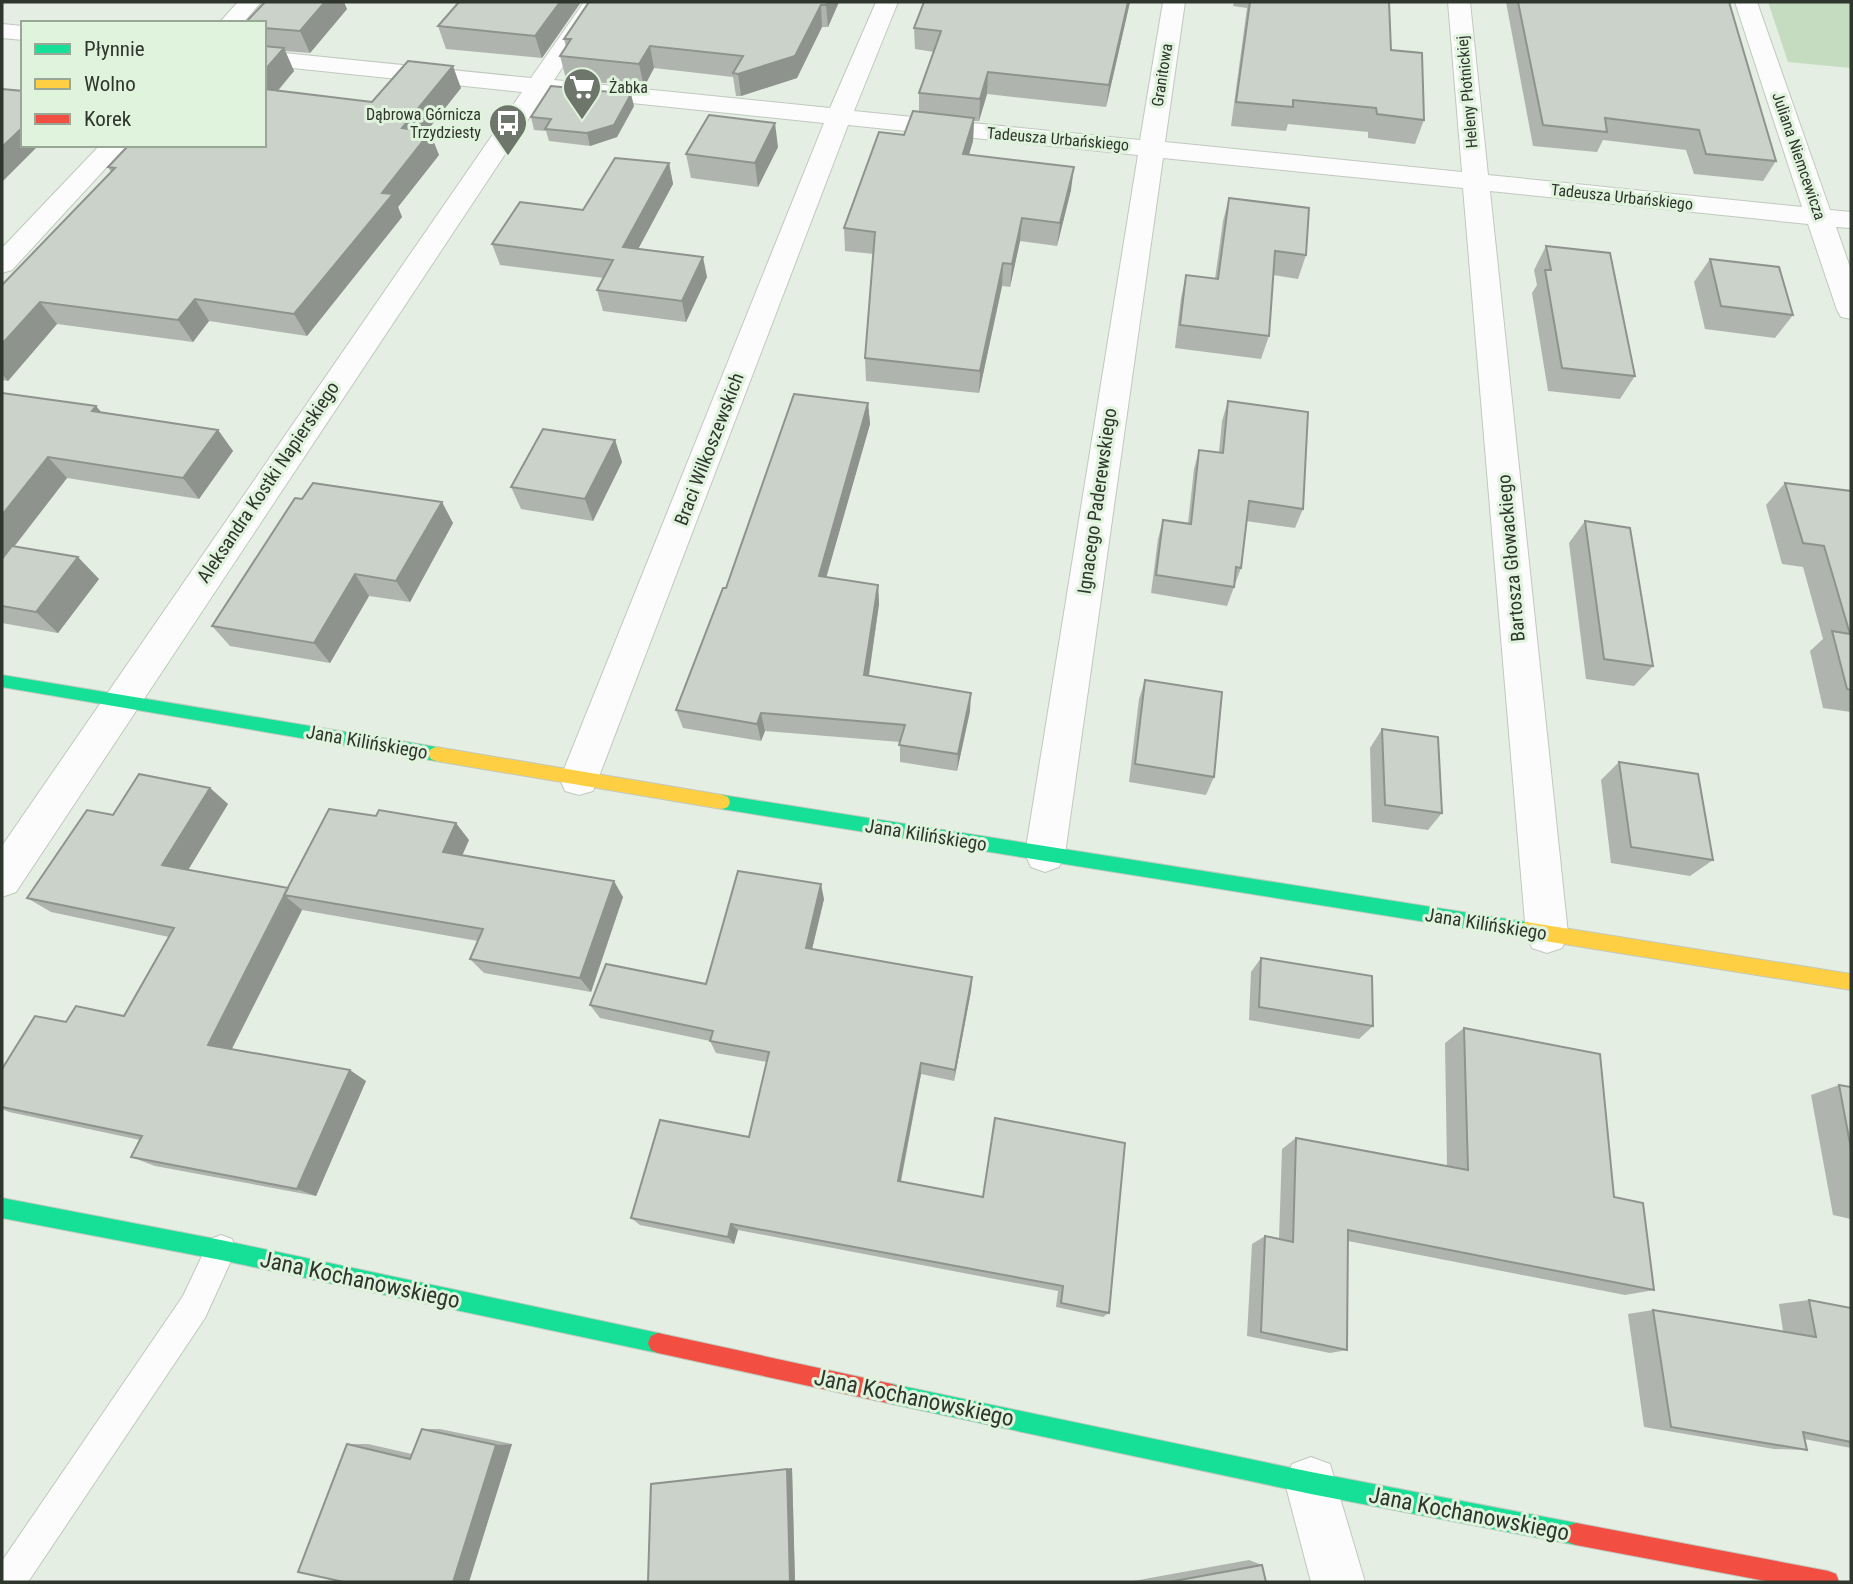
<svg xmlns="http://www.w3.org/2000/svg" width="1853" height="1584" viewBox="0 0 1853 1584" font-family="'Roboto Condensed',sans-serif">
<rect width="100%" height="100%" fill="#e4eee2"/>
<path fill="#c5dcc1" d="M1768,2H1851V68L1788,62Z"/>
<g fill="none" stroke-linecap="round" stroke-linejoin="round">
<defs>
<path id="lane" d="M221,1235L232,1239L236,1250L205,1318L28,1582H2V1561L183,1296L210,1239Z"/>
<path id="street" d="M238,2H261L243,23H219Z
M584,2H606L554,80L830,108L876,2H898L854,111L1140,140L1163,2H1185L1165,142L1462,172L1448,2H1470L1488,175L1802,207L1735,2H1757L1830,210L1851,212V228L1836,227L1851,270V319L1841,317L1837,310L1808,224L1490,191L1568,934L1562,948L1547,953L1532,948L1526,934L1463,188L1163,158L1065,854L1059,867L1045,872L1031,867L1025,854L1138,155L848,125L598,779L593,791L579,795L565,791L560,779L824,123L545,94L16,892L2,897V846L522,92L264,65V51L531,78Z
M2,24L23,26V40L2,38Z
M100,145H127L12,270L2,273V248Z
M1311,1457L1330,1464L1365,1582H1311L1285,1483L1292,1464Z"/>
<path id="fast" d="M2,675L436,747L441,749L444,754L441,759L436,761L2,687Z
M722,795L1526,922L1532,924L1534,930L1532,936L1526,938L722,809L716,807L714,802L716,797Z
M2,1198L221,1240L658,1333L665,1336L668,1343L665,1350L658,1353L221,1260L2,1218Z
M892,1384L1311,1472L1576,1523L1584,1526L1587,1534L1584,1542L1576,1545L1311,1494L892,1404L885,1401L882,1394L885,1387Z"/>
<path id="slow" d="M436,747L722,795L728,797L730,802L728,807L722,809L436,761L431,759L428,754L431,749Z
M1526,922L1851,974V990L1526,938L1520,936L1518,930L1520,924Z"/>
<path id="jam" d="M658,1333L892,1384L899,1387L902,1394L899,1401L892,1404L658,1353L651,1350L648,1343L651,1336Z
M1576,1523L1828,1571L1836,1574L1839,1582H1771L1576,1545L1568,1542L1565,1534L1568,1526Z"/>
</defs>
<use href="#lane" stroke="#c1c9bf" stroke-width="2"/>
<use href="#street" stroke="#c1c9bf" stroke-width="2"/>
<use href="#fast" stroke="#c1c9bf" stroke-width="2"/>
<use href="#slow" stroke="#c1c9bf" stroke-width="2"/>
<use href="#jam" stroke="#c1c9bf" stroke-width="2"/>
<use href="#lane" fill="#fbfcfb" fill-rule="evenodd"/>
<use href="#street" fill="#fbfcfb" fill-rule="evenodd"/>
<use href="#fast" fill="#16e098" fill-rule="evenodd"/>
<use href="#slow" fill="#ffcf43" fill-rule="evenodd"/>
<use href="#jam" fill="#f24e42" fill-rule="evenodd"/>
</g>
<path fill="#afb5ae" d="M459,2H581L542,58L446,49L438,26Z
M589,2H839L828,27H822L797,78L741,96H736L733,77L654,68L644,87L566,79L560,56L566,47L564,39Z
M1130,2L1106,107L987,94L979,121H974L973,141L969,155L1071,190L1057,246L1020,241L1010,287L1002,286L979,393L866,381L865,358L874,254L845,251L844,228L919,112V93L934,52L915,49L914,28Z
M1234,2H1389L1391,50L1424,120L1415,144L1368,138V132L1288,124L1286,131L1231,126L1247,8L1233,6Z
M1506,2H1729L1776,161L1763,181L1694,174L1686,150L1603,140L1597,152L1533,146Z
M347,9L310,53L285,51L294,71L278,91L372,102L461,88L426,132L439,155L398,207L402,217L307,336L209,321L193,342L57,324L8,381L2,380V285L111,172L108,167L264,145V23Z
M634,106L617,137L590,146L549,141L546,131L534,130L531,117Z
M778,147L758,187L691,178L686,154Z
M669,163L673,184L638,249L707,277L686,322L603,311L597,290L604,278L500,265L492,244L583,210Z
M1229,198L1306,255L1298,279L1273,275L1269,336L1261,359L1175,348L1181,298L1186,275L1215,279L1223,221Z
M1546,246L1635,376L1620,399L1548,391L1532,293L1537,285L1534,270Z
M1710,259L1793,315L1775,338L1705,329L1694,282Z
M2,393L96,406L101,412L218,430L233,451L199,499L67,478L14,547L99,579L58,633L2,623Z
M1228,401L1303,509L1295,528L1246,521L1241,568L1227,606L1151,593L1158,539L1163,520L1188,523L1194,469L1199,450L1219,452L1222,421Z
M868,403L870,424L826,577L878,585L879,604L869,676L970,711L957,771L900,762V742L765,731L761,741L683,728L676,710L726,588Z
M615,440L622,462L593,521L521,509L511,487Z
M1785,483L1851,491V712L1823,708L1810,651L1823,639L1803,567L1782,564L1766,505Z
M1585,521L1653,666L1634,686L1586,679L1569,543Z
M453,523L410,602L369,596L330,663L230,646L212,626Z
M1145,680L1214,777L1206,795L1129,782L1139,699Z
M1382,729L1442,813L1428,830L1372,822L1370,748Z
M1619,762L1713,860L1690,876L1611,863L1601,780Z
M210,788L228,804L188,870L288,888L469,840L462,856L623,897L591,992L484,973L470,959L478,941L302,910L232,1049L366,1081L316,1196L155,1166L131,1157L140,1140L9,1112L2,1109V1069L66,1022L124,1016L169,937L51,912L27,898L113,815Z
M824,899L812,949L972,977L971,991L954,1081L921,1074L901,1182L983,1197L995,1118L1109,1313L1103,1317L1056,1307L1058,1291L738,1230L734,1244L640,1225L631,1218L749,1137L767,1062L716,1053L710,1041L600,1018L590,1005L706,984Z
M1261,958L1373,1026L1359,1039L1249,1020L1251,972Z
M1464,1028L1614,1197L1654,1290L1625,1295L1348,1241L1347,1350L1330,1353L1247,1336L1252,1244L1265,1236L1279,1239L1282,1149L1296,1138L1447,1166L1445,1043Z
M1839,1085L1851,1087V1219L1833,1215L1811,1095Z
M1809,1300L1851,1308V1448L1804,1439L1807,1450L1774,1449L1644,1427L1628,1314L1653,1310L1783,1331L1779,1304Z
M422,1429H440L512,1444L469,1582H344L347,1444H368L412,1454Z
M792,1468L795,1582H648L651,1484Z
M1249,1560L1262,1565L1266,1582H1128Z"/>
<path fill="#8e938d" d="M325,2H344L347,9L310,53L300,31Z
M560,2H581L542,58L535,36Z
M828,2H839L828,27L826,5Z
M1128,2H1130L1106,107L1109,85Z
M821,5L822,27L797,78L741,96L738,74Z
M650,46L654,68L644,87L639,64Z
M284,48L294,71L264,106V71Z
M453,66L461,88L411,151L402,128Z
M988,72L987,94L979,121L980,99Z
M631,94L634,106L617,137L590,146L587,133Z
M974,118L973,141L962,177L963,154Z
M775,123L778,147L758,187L755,163Z
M23,127V145H39L2,182V147Z
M430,132L439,155L398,207L402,217L307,336L294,314L382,193Z
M669,163L673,184L628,268L623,247Z
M1074,167L1071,190L1057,246L1060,223Z
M1022,218L1020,241L1010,287L1012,264Z
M703,257L707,277L686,322L682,301Z
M1003,263L1002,286L979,393L980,371Z
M195,299L209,321L193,342L178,320Z
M40,302L57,324L8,381L2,374V344Z
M868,403L870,424L821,596L819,576Z
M96,406L113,427L92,411Z
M218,430L233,451L199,499L183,478Z
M615,440L622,462L593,521L585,499Z
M48,457L67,478L2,562V515Z
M442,502L453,523L410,602L396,581Z
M78,557L99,579L58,633L36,612Z
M355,574L369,596L330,663L314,643Z
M878,585L879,604L866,694L864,675Z
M971,693L970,711L957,771L958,754Z
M761,713L765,731L761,741L757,724Z
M210,788L228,804L182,880L162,865Z
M456,823L469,840L456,869L443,852Z
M614,881L623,897L591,992L580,978Z
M821,884L824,899L809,962L806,948Z
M285,896L302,910L228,1056L208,1045Z
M972,977L971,991L954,1081L955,1070Z
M921,1063V1074L899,1189L898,1181Z
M350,1070L366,1081L316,1196L297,1189Z
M731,1224L738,1230L734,1244L728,1237Z
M512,1444L469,1582H453L496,1445Z
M792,1468L795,1582H790L787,1469Z"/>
<path fill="#cbd2ca" stroke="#8e938d" stroke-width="2" d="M265,2H325L300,31L264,28V23H245Z
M459,2H560L535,36L438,26Z
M589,2H828L826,5H821L795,56L738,74L733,73L743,56L650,46L639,64L560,56L571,39H564Z
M924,2H1128L1109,85L988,72L980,99L919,93L941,31L914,28Z
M1250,2H1389L1391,50L1422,53L1424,120L1377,114L1376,108L1293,100V107L1236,102Z
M1518,2H1729L1776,161L1706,154L1699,130L1605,118L1607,132L1543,125Z
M264,46L284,48L264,71Z
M408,61L453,66L402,128L430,132L382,193L393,194L294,314L195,299L178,320L40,302L2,344V285L115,168L108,167L129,145H264V89L372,102Z
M551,86L631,94L614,125L587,133L545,129L551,119L531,117Z
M2,89L23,91V127L2,147Z
M913,111L974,118L963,154L1074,167L1060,223L1022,218L1012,264L1003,263L980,371L865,358L875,232L844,228L879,132L904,135Z
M709,115L775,123L755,163L686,154Z
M615,158L669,163L623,247L703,257L682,301L597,290L613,260L492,244L520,202L583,210Z
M1229,198L1309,208L1306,255L1275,251L1269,336L1180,325L1186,275L1218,279Z
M1546,246L1610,253L1635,376L1562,368L1545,270H1551Z
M1710,259L1779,267L1793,315L1721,306Z
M2,393L96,406L92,411L218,430L183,478L48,457L2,515Z
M794,394L868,403L819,576L878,585L864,675L971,693L958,754L899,745L905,725L761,713L757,724L676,710L723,588H726Z
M1228,401L1308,412L1303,509L1249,501L1241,568L1236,567L1234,587L1156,575L1163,520L1191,524L1199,450L1223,453Z
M543,429L615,440L585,499L511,487Z
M313,483L442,502L396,581L355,574L314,643L212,626L295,498L302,499Z
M1785,483L1851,491V690L1847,689L1832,631L1850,634L1824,546L1803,543Z
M1585,521L1630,528L1653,666L1604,659Z
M12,546L78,557L36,612L2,606V559Z
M1145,680L1222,692L1214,777L1135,764Z
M1382,729L1438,737L1442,813L1385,805Z
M1619,762L1698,774L1713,860L1631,847Z
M139,774L210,788L162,865L288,888L208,1045L350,1070L297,1189L131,1157L142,1136L2,1107V1069L35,1016L66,1022L76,1006L124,1016L174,928L27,898L87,810L113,815Z
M329,809L376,816L379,810L456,823L443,852L614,881L580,978L470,959L483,929L284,895Z
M738,871L821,884L806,948L972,977L955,1070L921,1063L898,1181L983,1197L995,1118L1125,1143L1109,1313L1061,1303L1063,1286L731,1224L728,1237L631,1218L660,1120L749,1137L769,1052L710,1041L713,1031L590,1005L606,964L706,984Z
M1261,958L1372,976L1373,1026L1259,1007Z
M1464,1028L1600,1054L1614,1197L1643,1203L1654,1290L1348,1230L1347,1350L1261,1332L1265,1236L1293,1242L1296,1138L1468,1170Z
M1839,1085L1851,1087V1149Z
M1809,1300L1851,1308V1442L1803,1432L1807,1450L1671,1427L1653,1310L1816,1337Z
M422,1429L496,1445L453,1582H344L298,1572L347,1444L410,1459Z
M787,1469L790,1582H648L651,1484Z
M1262,1565L1266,1582H1169Z"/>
<defs>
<symbol id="supermarket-pin" viewBox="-11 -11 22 30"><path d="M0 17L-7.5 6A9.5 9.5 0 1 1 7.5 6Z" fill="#6e766c" stroke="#e0f3dd"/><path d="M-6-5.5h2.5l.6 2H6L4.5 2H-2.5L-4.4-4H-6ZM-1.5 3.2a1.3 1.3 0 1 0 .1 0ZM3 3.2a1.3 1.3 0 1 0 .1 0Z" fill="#fff"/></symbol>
<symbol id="bus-pin" viewBox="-11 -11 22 30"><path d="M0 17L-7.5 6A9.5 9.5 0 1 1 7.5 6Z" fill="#6e766c" stroke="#e0f3dd"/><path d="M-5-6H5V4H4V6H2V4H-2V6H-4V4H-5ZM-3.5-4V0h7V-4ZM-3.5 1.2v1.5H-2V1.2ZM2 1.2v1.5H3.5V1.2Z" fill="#fff"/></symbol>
</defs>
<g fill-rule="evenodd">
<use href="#supermarket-pin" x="560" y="65" width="44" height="60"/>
<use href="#bus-pin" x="486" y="101" width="44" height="60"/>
</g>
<g text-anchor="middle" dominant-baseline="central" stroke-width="6" stroke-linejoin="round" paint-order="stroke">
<g font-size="16" fill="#2f362d" stroke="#e0f3dd">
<text transform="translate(1162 75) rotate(-81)">Granitowa</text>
<text transform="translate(1467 92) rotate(-95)">Heleny Płotnickiej</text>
<text transform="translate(1058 139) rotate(5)">Tadeusza Urbańskiego</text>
<text transform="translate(1799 156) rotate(71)">Juliana Niemcewicza</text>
<text transform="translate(1622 197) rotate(6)">Tadeusza Urbańskiego</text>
</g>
<g font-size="16" fill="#2f362d" stroke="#e0f3dd" text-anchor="start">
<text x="609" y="87">Żabka</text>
<text x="481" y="114" text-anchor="end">Dąbrowa Górnicza<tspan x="481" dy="18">Trzydziesty</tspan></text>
</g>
<g font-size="19" fill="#2f362d" stroke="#e0f3dd">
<text transform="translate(709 449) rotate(-69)">Braci Wilkoszewskich</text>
<text transform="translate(268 482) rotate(-56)">Aleksandra Kostki Napierskiego</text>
<text transform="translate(1097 501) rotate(-82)">Ignacego Paderewskiego</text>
<text transform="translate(1511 558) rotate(-95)">Bartosza Głowackiego</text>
<text transform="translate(367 742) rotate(10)">Jana Kilińskiego</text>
<text transform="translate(926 835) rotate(9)">Jana Kilińskiego</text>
<text transform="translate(1486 924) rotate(9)">Jana Kilińskiego</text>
</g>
<g font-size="23" fill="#2f362d" stroke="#e0f3dd">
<text transform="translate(360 1280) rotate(12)">Jana Kochanowskiego</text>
<text transform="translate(914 1398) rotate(12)">Jana Kochanowskiego</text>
<text transform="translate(1469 1514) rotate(11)">Jana Kochanowskiego</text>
</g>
</g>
<rect width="1853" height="1584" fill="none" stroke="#2f362d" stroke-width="7"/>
<rect x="21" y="21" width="245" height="126" fill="#e0f3dd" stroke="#99a797" stroke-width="2"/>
<rect x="35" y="44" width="35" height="10" fill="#16e098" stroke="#99a797" stroke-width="2"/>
<text x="84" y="56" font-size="21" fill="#2f362d">Płynnie</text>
<rect x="35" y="79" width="35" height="10" fill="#ffcf43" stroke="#99a797" stroke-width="2"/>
<text x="84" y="91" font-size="21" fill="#2f362d">Wolno</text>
<rect x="35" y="114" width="35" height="10" fill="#f24e42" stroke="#99a797" stroke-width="2"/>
<text x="84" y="126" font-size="21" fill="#2f362d">Korek</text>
</svg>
